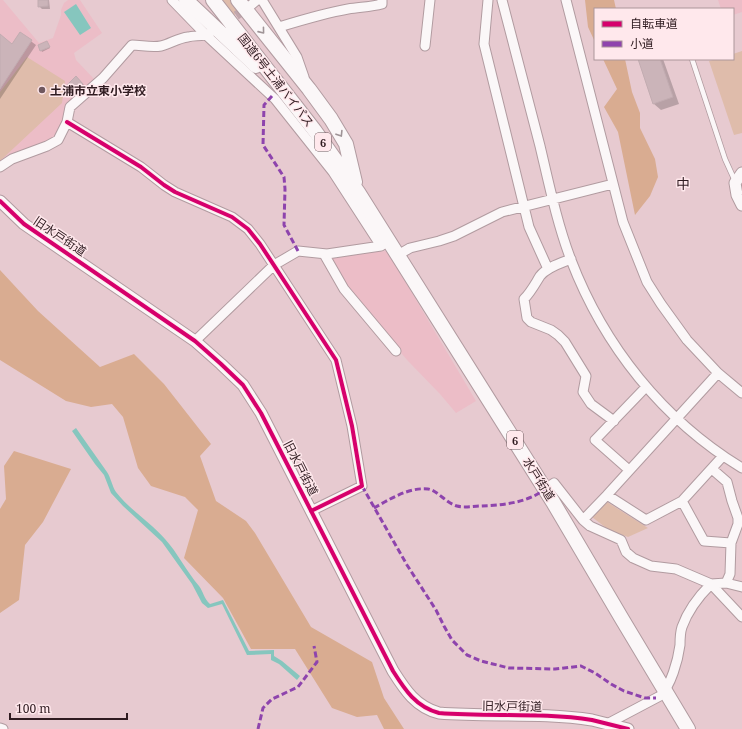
<svg xmlns="http://www.w3.org/2000/svg" width="742" height="729" viewBox="0 0 742 729" font-family="'Noto Serif','Noto Sans JP',serif">
<rect width="100%" height="100%" fill="#e7cad0"/>
<path fill="#ecbdc7" d="M0,0H3L39,43L53,38L61,15V10L64,3L68,0H80L102,33L74,53L76,60L95,80L63,123L56,136L43,144L0,163Z
M718,0H742V12L733,15V9H721Z
M387,251L476,401L456,413L440,394L408,361L344,287L327,255Z"/>
<path fill="#dfbcab" d="M221,0H232L240,11L234,15Z
M742,51V133L734,135L709,61L716,59H733V54Z
M27,57L65,81L62,103L0,161V92Z
M607,502L648,528L628,537L609,530L592,517Z"/>
<path fill="#d9ac91" d="M585,0H614L616,9H595V42L588,27Z
M603,59H625L632,92L640,113V128L655,159L658,177L650,196L635,215L618,132L604,107L617,89Z
M0,270L38,311L100,367L134,354L164,384L211,444L200,456L216,501L246,521L255,533L311,627L372,662L384,698L404,729H384L377,715L357,717L332,708L295,649H251L223,598L184,558L198,510L185,497L151,486L138,468L123,417L112,404L91,407L66,401L0,360Z
M14,451L71,469L43,522L25,545L19,600L0,613V509L6,499L4,466Z"/>
<path fill="#86c6be" d="M76,4L91,28L80,35L64,12Z
M76,428L107,472C111,478 112,486 116,492C130,510 150,522 165,539C177,552 187,572 199,586C203,591 204,599 210,604L223,600L249,651L274,650V656L282,661L300,676L297,680L279,664L271,660V654L247,655L222,604L208,608L202,603L192,584L162,542L123,506L111,493L104,475L95,464L72,431Z"/>
<path fill="#0003" d="M39,0H49L50,9H42L39,6Z
M20,33L36,45L0,99V35L12,45Z
M48,43L50,48L42,52L41,50Z
M639,59H663L679,104L661,110L654,104Z
M76,77L86,87L75,98L67,90Z"/>
<path fill="#cbb4b9" stroke="#c2acb1" d="M38,0H48V6L38,7Z
M20,32L32,40L0,89V34L12,44Z
M47,41L50,47L40,51L38,45Z
M638,59H660L673,97L653,104Z
M76,76L83,84L71,95L66,90L68,88L66,86Z"/>
<g fill="none" stroke-linecap="round" stroke-linejoin="round">
<path stroke="#c2a7ad" stroke-width="9" stroke-dasharray="9 4.5" stroke-linecap="butt" d="M225,23L249,7"/>
<defs>
<path id="service" d="M692,59L725,159L735,181"/>
<path id="minor" d="M172,0L206,35L275,99L333,172L381,246
M262,0L297,57L304,77
M488,0L484,44L529,227L548,269
M502,0C515,49 527,97 540,146C549,184 557,223 571,260C604,346 663,420 742,468
M566,0L623,222L647,282L661,304L687,340L718,373L742,393
M250,6L257,0
M279,27C302,20 325,13 348,9C360,7 371,7 382,4V0
M425,46L430,0
M67,122L141,167L164,185L175,192L232,217L248,229L260,244L336,360L352,426L362,486L311,511
M0,167L12,159L47,146L58,140L67,122L70,107L103,78L132,45C141,45 151,48 161,46C170,44 178,38 188,37C195,35 203,37 210,33
M324,254L344,289L396,351
M398,255L410,248L439,241L454,236L502,212L613,184
M571,259C561,263 547,267 540,276C535,284 531,292 524,299L527,318L531,322L551,330L558,335L565,342L586,376L583,392L591,404L614,421
M195,341L274,265L298,251L327,254L381,246L384,244
M718,373L607,495L646,520L682,501L723,456
M712,469L727,482L732,501L738,518V524L731,543L730,574L726,583
M629,470L595,440L646,387
M545,489L554,483L583,520L590,526L621,540L626,552L633,558L651,566L676,569L711,584L742,617
M682,501L704,541L731,543
M583,520L607,495
M607,724L660,696C671,686 678,660 680,645C680,639 680,633 682,627C688,610 698,597 711,584L726,583L742,587
M0,728L3,729"/>
<path id="tertiary" d="M742,173L735,183L737,195L742,205
M0,201L24,224L195,341L221,364L243,385L261,413L393,671C405,690 416,707 439,713C490,717 542,712 592,720C604,723 616,726 628,729"/>
<path id="trunk" d="M186,0L256,66
M213,0L315,131L358,192L553,502L622,619L688,729
M238,0L309,89L331,119L346,144L355,182"/>
</defs>
<use href="#service" stroke="#b19ba0" stroke-width="6"/>
<use href="#minor" stroke="#b19ba0" stroke-width="11"/>
<use href="#tertiary" stroke="#b19ba0" stroke-width="13"/>
<use href="#trunk" stroke="#b19ba0" stroke-width="16"/>
<use href="#service" stroke="#fbf7f8" stroke-width="4.5"/>
<use href="#minor" stroke="#fbf7f8" stroke-width="9"/>
<use href="#tertiary" stroke="#fbf7f8" stroke-width="11"/>
<use href="#trunk" stroke="#fbf7f8" stroke-width="14"/>
<path stroke="#8e44ad" stroke-width="3" stroke-dasharray="6 3" stroke-linecap="butt" d="M272,96L264,105L263,145L284,177L285,189L284,225L298,251
M362,486L407,565L436,610L444,626L452,640L467,655L481,661L509,668L555,669L581,666L595,673L611,684L624,691L645,698H656
M374,508C390,499 409,487 428,489C437,490 446,503 457,506C465,508 473,506 481,506C502,505 528,503 545,489
M258,729L263,708L272,699L298,687L317,662L314,646"/>
<defs>
<path id="cycleway" d="M67,122L141,167L164,185L175,192L232,217L248,229L260,244L336,360L352,426L362,486L311,511
M0,201L24,224L195,341L221,364L243,385L261,413L393,671C405,690 416,707 439,713C490,717 542,712 592,720C604,723 616,726 628,729"/>
</defs>
<use href="#cycleway" stroke="#ffe8ec" stroke-width="6"/>
<use href="#cycleway" stroke="#d6006c" stroke-width="4"/>
</g>
<defs><path id="oneway-chevron" d="M-2-3.5L2.5 0L-2 3.5" fill="none" stroke-width="1.6" stroke-linecap="round" stroke-linejoin="round"/></defs>
<g stroke="#9f9497">
<use href="#oneway-chevron" transform="translate(262 31) rotate(51)"/>
<use href="#oneway-chevron" transform="translate(340 134) rotate(58)"/>
</g>
<circle fill="#6f585e" stroke="#ffe8ec" stroke-width="1.5" cx="42" cy="90" r="4"/>
<g text-anchor="middle" dominant-baseline="central" stroke-width="3" stroke-linejoin="round" paint-order="stroke">
<g fill="#ffe8ec" stroke="#6d585d" stroke-width="1">
<rect x="315" y="133" width="16" height="18" rx="3"/>
<rect x="507" y="431" width="16" height="18" rx="3"/>
</g>
<g font-size="11" font-weight="bold" fill="#2f1b20">
<text x="323" y="142">6</text>
<text x="515" y="440">6</text>
</g>
<g font-size="12" fill="#2f1b20" stroke="#ffe8ec">
<text transform="translate(276 80) rotate(52)">国道6号土浦バイパス</text>
<text transform="translate(60 236) rotate(34)">旧水戸街道</text>
<text transform="translate(301 468) rotate(63)">旧水戸街道</text>
<text transform="translate(539 479) rotate(58)">水戸街道</text>
<text transform="translate(512 706) rotate(1)">旧水戸街道</text>
</g>
<g font-size="12" font-weight="bold" fill="#2f1b20" stroke="#ffe8ec" text-anchor="start">
<text x="50" y="90">土浦市立東小学校</text>
</g>
<g font-size="14" fill="#2f1b20" stroke="#ffe8ec">
<text x="683" y="183">中</text>
</g>
</g>
<rect x="594" y="8" width="140" height="52" fill="#ffe8ec" stroke="#ac969a"/>
<rect x="602" y="21" width="20" height="6" fill="#d6006c" stroke="#ac969a"/>
<text x="630" y="28" font-size="12" fill="#2f1b20">自転車道</text>
<rect x="602" y="41" width="20" height="6" fill="#8e44ad" stroke="#ac969a"/>
<text x="630" y="48" font-size="12" fill="#2f1b20">小道</text>
<path d="M10 713v6h117v-6" fill="none" stroke="#2f1b20" stroke-width="2"/>
<text x="16" y="713" font-size="12" fill="#2f1b20" stroke="#ffe8ec" stroke-width="3" paint-order="stroke">100 m</text>
</svg>
